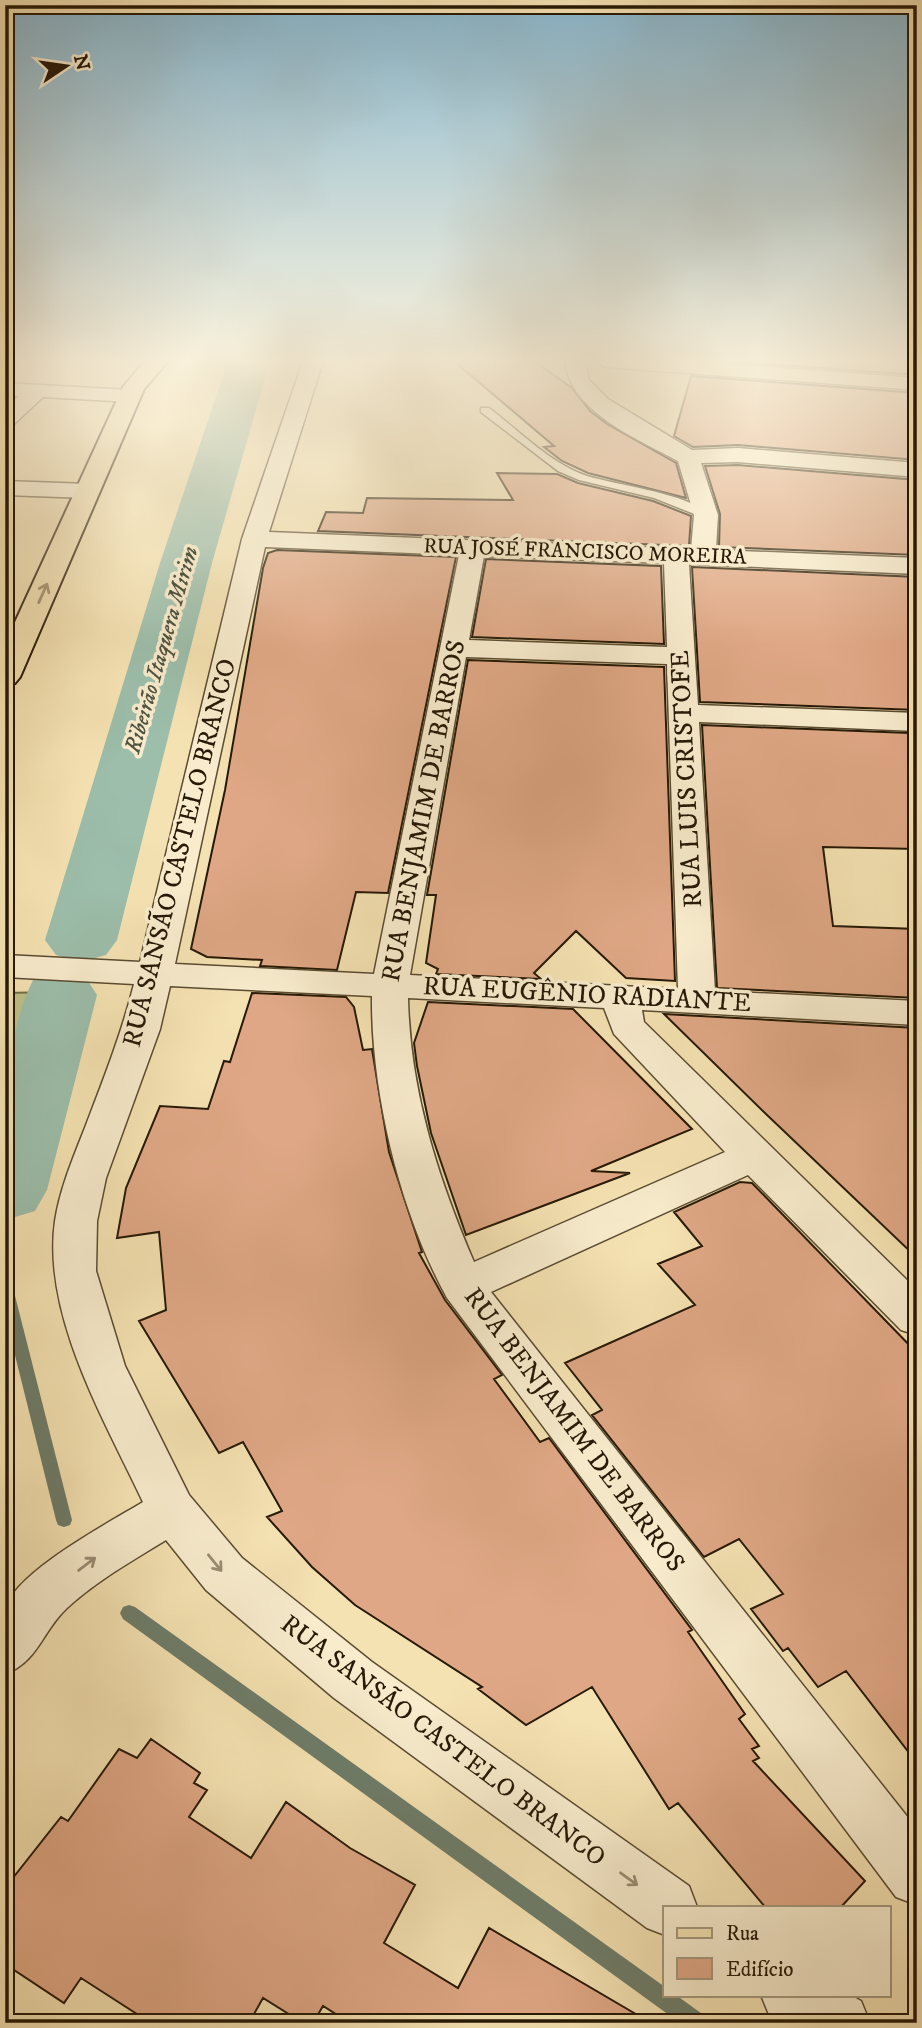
<svg xmlns="http://www.w3.org/2000/svg" width="922" height="2028" viewBox="0 0 922 2028" font-family="'IM FELL DW Pica',serif">
<rect width="100%" height="100%" fill="#f5e2b2"/>
<filter id="stains"><feTurbulence type="fractalNoise" baseFrequency=".00286" numOctaves="4"/><feColorMatrix values="0 0 0 0 .2 0 0 0 0 .09 0 0 0 0 .02 0 0 0 .5 -.17"/></filter>
<radialGradient id="worn" r=".72"><stop offset=".6" stop-color="#630" stop-opacity="0"/><stop offset="1" stop-color="#630" stop-opacity=".3"/></radialGradient>
<path fill="#bfc289" stroke="#726e48" stroke-width="2" d="M53,992L5,1149V993Z"/>
<g fill="none" stroke-linecap="round" stroke-linejoin="round">
<path fill="#6d7c69" fill-rule="evenodd" d="M5,1279L10,1280L12,1284L72,1520L70,1525L64,1527L58,1525L56,1520L5,1315Z
M129,1605L135,1607L665,1987V1995H676L705,2016L708,2023H680L123,1619L120,1613L123,1607Z"/>
<path fill="#9cbeab" fill-rule="evenodd" d="M228,361H270L212,563L117,940L106,955L81,962L56,955L45,940L160,563Z
M60,971L86,978L97,995L47,1190L35,1211L5,1220C5,1144 0,1044 34,978Z"/>
</g>
<path fill="#dfa785" stroke="#261906" stroke-width="2" d="M454,361H534L572,388L590,411L607,424L676,463L686,498L588,473L562,461L544,447L554,446Z
M723,361H917V375Z
M691,376L917,393V460L738,445L693,447L674,436Z
M738,465L917,480V555L719,547L720,514L705,466Z
M497,473L557,474L578,483L653,501L691,516L689,546L318,531L326,512L363,513L367,498L513,500Z
M277,550L456,557L388,893L356,892L337,970L260,966L262,960L207,957L191,949L225,790L263,568L268,553Z
M486,559L661,566L664,644L472,637Z
M692,567L917,577V710L700,702Z
M468,660L664,667L675,981L626,978L576,931L534,973L541,979L436,974L438,969L426,963L436,895H427Z
M702,725L910,733L917,763V849L823,847L833,926L917,929V998L717,988Z
M252,993L346,997L354,1007L363,1050L372,1049L389,1152L422,1252L419,1253L445,1300L502,1375L494,1379L540,1442L549,1438L692,1630L688,1632L745,1714L739,1719L759,1746L752,1749L759,1758L753,1761L865,1881L841,1907H765L678,1803L669,1809L592,1687L526,1725L478,1689L482,1687L355,1605L312,1567L267,1517L282,1511L243,1442L219,1453L139,1321L166,1310L159,1232L117,1238L126,1188L160,1106L208,1109L224,1061L230,1062Z
M428,1002L573,1009L692,1129L591,1171L630,1173L466,1235L431,1133L417,1066L414,1043Z
M664,1014L917,1028V1258L766,1114Z
M740,1182L752,1183L917,1353V1763L846,1671L818,1687L788,1648L783,1651L751,1609L783,1594L739,1539L704,1557L592,1415L602,1410L565,1363L695,1305L658,1264L702,1246L674,1212Z
M151,1739L200,1773L194,1783L207,1790L189,1817L251,1858L286,1802L350,1848L415,1885L384,1943L458,1988L489,1928L651,2023H350L323,2006L313,2023H303L263,1998L249,2023H151L81,1978L64,2003L5,1964V1888L61,1817L68,1821L119,1749L137,1758Z"/>
<g fill="none" stroke-linecap="round" stroke-linejoin="round">
<defs>
<path id="lane" d="M481,408H489C519,431 551,464 587,476C621,486 685,493 712,515L702,517L654,498L579,480L558,471L481,412Z"/>
<path id="street" d="M303,361H323L269,532L691,549L694,515L678,461C638,439 570,412 565,361H585L589,380L608,399L692,450L738,448L917,463V477L738,462L701,463L718,515L716,550L917,558V574L689,564L698,705L917,713V731L699,722L715,991L917,1001V1025L642,1010L644,1022L917,1290V1335L901,1330L748,1175L491,1292L917,1829V1905L896,1897L447,1298C400,1212 371,1093 372,996L170,986L160,1029L106,1178L97,1221L96,1271L125,1366L189,1495L242,1558L372,1662L689,1886L697,1907H665V1935L647,1928L334,1698L206,1590L166,1540C132,1561 96,1581 67,1608C42,1631 39,1661 5,1674C5,1654 1,1629 5,1610C13,1573 112,1521 143,1502C104,1419 42,1315 55,1221C60,1188 74,1156 86,1125C104,1078 122,1032 134,984L5,977V955L140,962L242,539ZM265,547L459,555L374,974L175,964ZM484,556L664,563L667,647L469,640ZM466,657L667,664L678,989L410,975ZM408,998L604,1008L614,1034L725,1152L474,1262C438,1178 410,1091 408,998Z
M595,361H688L917,378V390L605,367Z
M5,383L130,390L141,396L130,402L43,397L13,425L5,426V408L19,396L5,395Z
M5,481L88,484L96,486L100,491L96,496L88,498L5,495Z
M761,1995H850L861,2001L870,2023H780L770,2017Z"/>
<path id="primary" d="M145,361H168L144,389L20,677L15,683L5,686V644L123,387Z"/>
</defs>
<use href="#lane" stroke="#5a4b31" stroke-width="3"/>
<use href="#street" stroke="#5a4b31" stroke-width="3"/>
<use href="#primary" stroke="#261906" stroke-width="4"/>
<use href="#lane" fill="#f8eccd" fill-rule="evenodd"/>
<use href="#street" fill="#f8eccd" fill-rule="evenodd"/>
<use href="#primary" fill="#f5e2b2" fill-rule="evenodd"/>
</g>
<defs><path id="oneway-shaft" d="M-6 0H5M1.5-3L5.5 0L1.5 3" fill="none" stroke-width="1.6" stroke-linecap="round" stroke-linejoin="round" transform="scale(1.75)"/></defs>
<use stroke="#988865" href="#oneway-shaft" transform="translate(43 593) rotate(-66)"/>
<g stroke="#9a8d73">
<use href="#oneway-shaft" transform="translate(215 1563) rotate(51)"/>
<use href="#oneway-shaft" transform="translate(87 1564) rotate(-37)"/>
<use href="#oneway-shaft" transform="translate(629 1879) rotate(36)"/>
</g>
<linearGradient id="sky" x2="0" y2="1"><stop stop-color="#89b8d0"/><stop offset="0.56" stop-color="#faf2dc"/><stop offset="1" stop-color="#faf2dc" stop-opacity="0"/></linearGradient>
<rect width="922" height="645" fill="url(#sky)"/>
<g text-anchor="middle" dominant-baseline="central" stroke-width="7" stroke-linejoin="round" paint-order="stroke">
<g font-size="21" fill="#261906" stroke="#f8eccd">
<text transform="translate(585 552) rotate(2)">RUA JOSÉ FRANCISCO MOREIRA</text>
</g>
<g font-size="23" font-style="italic" fill="#4f5340" stroke="#f8eccd">
<text transform="translate(162 650) rotate(-74)">Ribeirão Itaquera Mirim</text>
</g>
<g font-size="26" fill="#261906" stroke="#f8eccd">
<text transform="translate(687 779) rotate(-93)">RUA LUIS CRISTOFE</text>
<text transform="translate(424 811) rotate(-79)">RUA BENJAMIM DE BARROS</text>
<text transform="translate(180 853) rotate(-76)">RUA SANSÃO CASTELO BRANCO</text>
<text transform="translate(587 995) rotate(3)">RUA EUGÊNIO RADIANTE</text>
<text transform="translate(574 1430) rotate(53)">RUA BENJAMIM DE BARROS</text>
<text transform="translate(443 1741) rotate(37)">RUA SANSÃO CASTELO BRANCO</text>
</g>
</g>
<rect width="922" height="2028" fill="none" stroke="#f5e2b2" stroke-width="28"/>
<rect x="7" y="7" width="908" height="2014" fill="none" stroke="#261906" stroke-width="3.5"/>
<rect x="14" y="14" width="894" height="2000" fill="none" stroke="#261906" stroke-width="2"/>
<rect x="663" y="1906" width="228" height="91" fill="#f8eccd" stroke="#a4987d" stroke-width="2"/>
<rect x="677" y="1928" width="35" height="10" fill="#f5e2b2" stroke="#a4987d" stroke-width="2"/>
<text x="726" y="1940" font-size="21" fill="#261906">Rua</text>
<rect x="677" y="1958" width="35" height="21" fill="#dfa785" stroke="#a4987d" stroke-width="2"/>
<text x="726" y="1976" font-size="21" fill="#261906">Edifício</text>
<g transform="translate(66 66) rotate(77)" stroke="#f8eccd" stroke-width="5" paint-order="stroke">
<path d="M0-5L12 26L0 18L-12 26Z" fill="#261906"/>
<text y="-10" font-size="19" font-weight="bold" text-anchor="middle" fill="#261906">N</text>
</g>
<rect width="100%" height="100%" filter="url(#stains)"/>
<rect width="100%" height="100%" fill="url(#worn)"/>
</svg>
